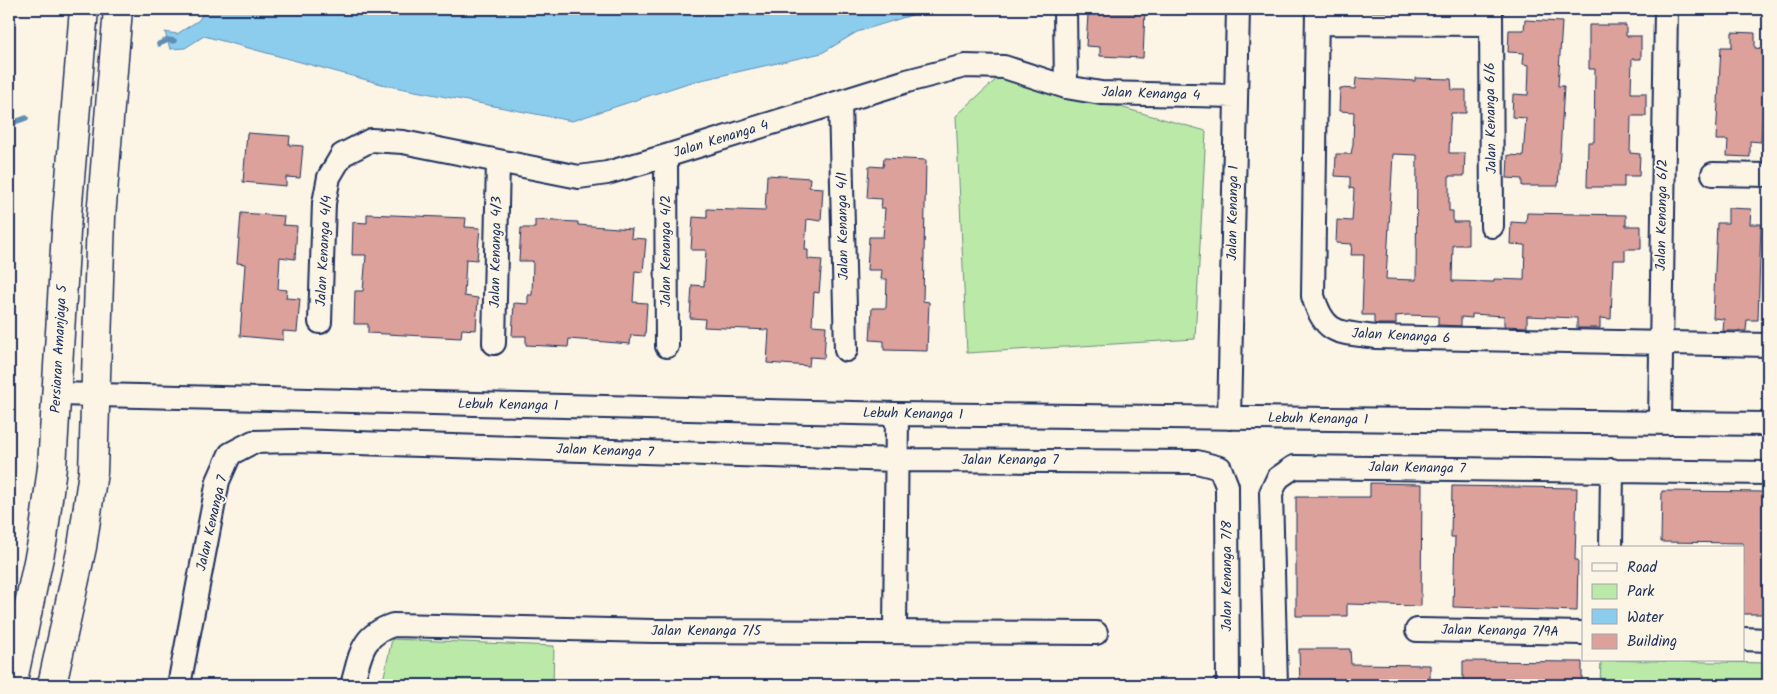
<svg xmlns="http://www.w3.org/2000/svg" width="1777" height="694" viewBox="0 0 1777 694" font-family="Kalam,sans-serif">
<rect width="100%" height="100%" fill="#fcf5e5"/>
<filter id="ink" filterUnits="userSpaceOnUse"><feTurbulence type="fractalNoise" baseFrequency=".02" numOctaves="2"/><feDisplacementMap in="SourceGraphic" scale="10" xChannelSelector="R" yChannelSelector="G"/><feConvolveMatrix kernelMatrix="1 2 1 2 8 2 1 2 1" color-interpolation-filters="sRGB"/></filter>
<g filter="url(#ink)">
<path fill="#bbe9a7" stroke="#6b8c82" d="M1002,74L1206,131L1195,339L967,353L956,116Z
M392,639L554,646L553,685H382Z
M1601,660L1768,663V685H1600Z"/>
<path fill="#8ccced" stroke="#5f8db4" d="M205,9H978V13L915,14L857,32L822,53L688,83L572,121L389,86L204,36L185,48L170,49L165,32L177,34L199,20Z"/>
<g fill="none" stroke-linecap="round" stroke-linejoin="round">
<path stroke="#5f8db4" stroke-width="5.5" d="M159,44L168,40L174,41
M9,124L26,118"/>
</g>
<path fill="#dba19a" stroke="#1b2f5e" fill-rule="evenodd" d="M1103,9H1145L1143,58L1100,56V47L1086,46L1088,14L1102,15Z
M1525,20L1562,22L1558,86H1564L1558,186H1522V179L1507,178L1508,155L1523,156L1526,118L1512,117L1513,94L1528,95L1529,65L1523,64L1524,53L1508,52L1509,30H1524Z
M1589,25H1626V36H1641V59H1632L1631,93H1646V116H1631L1630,153L1640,154L1639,176H1624V187H1587L1588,142H1594L1595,69H1589Z
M1732,32L1755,33V48L1766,49L1761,142L1750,141V157L1727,156L1728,140H1716L1721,47H1732Z
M1356,78L1415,81V78L1451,79L1452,90H1466V113H1451L1450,123L1449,153H1465L1464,176H1449V211H1453V222H1468V245H1453L1452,281L1494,282V279L1524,280L1525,245L1510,244L1511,222L1526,223L1527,213L1626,215V226H1641V249H1625V260H1613L1611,319L1600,318V328H1577V318L1527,316V327L1504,326V316L1472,314V318L1461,317V326L1438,325V316L1407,315L1396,316V324H1377L1374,323V315H1362L1364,255H1351L1352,244L1336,243L1337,220L1352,221L1354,189L1350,188V177L1335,176L1336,154H1351L1353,144L1354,112L1339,111L1340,88L1355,89ZM1393,154L1417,155L1416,280L1386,279Z
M247,133L290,136L289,145L303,146L300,178L286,177V186L243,182Z
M884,158L926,160L923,301L929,302L927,351L884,350V341L870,340L872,308H886L887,279H881L882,270H867L869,237H883L885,208H881L882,199L867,198L869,166L883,167Z
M767,175L810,178L809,187L823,188L821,221L807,219L805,250H808V259L822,260L819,293L814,292L812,325L826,326L824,358L810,357L809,366L767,363L769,330L704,327L705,319L690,318L692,285L704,286L706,250H691L693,217L707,218V209L765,211Z
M1728,208L1751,209L1750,224H1761L1758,320H1747L1746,331H1723L1724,319L1713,318L1717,223H1728Z
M241,213L284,216L283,225L297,226L295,259L280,257L278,289L287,290L286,298L300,299L297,332L283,331V340L240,336L245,264L237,263Z
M367,214L466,218L465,227L480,228L477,260L466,259L464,296L478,298L476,330L462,329L461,338L368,333V324H354L355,291H363L366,255H352L353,222L367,223Z
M535,220L578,222V225L632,229L631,238L646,239L643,272L635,271L633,302L647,303L645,336L631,335L630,344L569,339L568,347L526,345V336H512L514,303L528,304V295H532L533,261H519L521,228H535Z
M1370,483L1422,484L1421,606L1347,604V616H1296V497H1370Z
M1452,486L1577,488L1575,560H1578L1577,611L1453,607L1455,537H1451Z
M1662,491L1768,492V614H1743V543L1661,542Z
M1299,649H1350L1351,664L1430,665V685H1300Z
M1463,661L1582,662V685H1463Z"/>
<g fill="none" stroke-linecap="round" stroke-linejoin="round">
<defs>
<path id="minor" d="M1065,9L1066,87
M1317,9L1313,296C1325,336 1339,332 1376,337L1768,345
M1491,9L1492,226
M1317,23L1490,24
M840,102L846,350
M666,156L667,346
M1713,174L1768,175
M320,322L324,203L329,177L342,155L371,140L403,142L579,177L607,173L666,156L907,81L965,66L1004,67L1066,87L1101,93L1235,96
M494,343L498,162
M57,394L897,414L1768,424
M1229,418L1238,9
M1660,422L1666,9
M1611,548L1612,470
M1417,630L1583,633
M895,631L897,414
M1743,639L1768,640
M179,685L218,481L230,454L253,442L294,441L896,460L1197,462L1220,468L1227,486L1228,685
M352,685C361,655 360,636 393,625L653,631L1096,633
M1276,685L1271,493L1278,478L1294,467L1768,473"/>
<path id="tertiary" d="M12,685L43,538L52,467L67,215L84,9
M52,685L82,547L93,472L101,217L118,9"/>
</defs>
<use href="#minor" stroke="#1b2f5e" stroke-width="26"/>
<use href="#tertiary" stroke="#1b2f5e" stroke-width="31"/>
<use href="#minor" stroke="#fcf5e5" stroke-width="22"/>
<use href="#tertiary" stroke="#fcf5e5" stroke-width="28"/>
</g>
</g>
<g text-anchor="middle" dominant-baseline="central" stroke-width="4" stroke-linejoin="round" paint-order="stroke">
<g font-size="14" fill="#1b2f5e" stroke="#fcf5e5">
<text transform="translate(1151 94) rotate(2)">Jalan Kenanga 4</text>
<text transform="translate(1491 118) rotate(-91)">Jalan Kenanga 6/6</text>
<text transform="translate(721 139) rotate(-17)">Jalan Kenanga 4</text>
<text transform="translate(1233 213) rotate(-89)">Jalan Kenanga 1</text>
<text transform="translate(1662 215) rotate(-89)">Jalan Kenanga 6/2</text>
<text transform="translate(843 226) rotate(-91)">Jalan Kenanga 4/1</text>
<text transform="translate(324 251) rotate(-87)">Jalan Kenanga 4/4</text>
<text transform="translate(666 251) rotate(-90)">Jalan Kenanga 4/2</text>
<text transform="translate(496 252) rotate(-89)">Jalan Kenanga 4/3</text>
<text transform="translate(1401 336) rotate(3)">Jalan Kenanga 6</text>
<text transform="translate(59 349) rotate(-87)">Persiaran Amanjaya 5</text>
<text transform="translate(508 405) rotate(1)">Lebuh Kenanga 1</text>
<text transform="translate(913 414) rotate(1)">Lebuh Kenanga 1</text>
<text transform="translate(1318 419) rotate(1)">Lebuh Kenanga 1</text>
<text transform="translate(605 451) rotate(2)">Jalan Kenanga 7</text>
<text x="1010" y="460">Jalan Kenanga 7</text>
<text transform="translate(1417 468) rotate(1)">Jalan Kenanga 7</text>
<text transform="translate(212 523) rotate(-77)">Jalan Kenanga 7</text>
<text transform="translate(1227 576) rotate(-90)">Jalan Kenanga 7/8</text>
<text x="706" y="631">Jalan Kenanga 7/5</text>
<text transform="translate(1500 631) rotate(1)">Jalan Kenanga 7/9A</text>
</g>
</g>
<rect width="1777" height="694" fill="none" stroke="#fcf5e5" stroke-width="30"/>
<rect x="15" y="15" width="1747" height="664" fill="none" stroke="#1b2f5e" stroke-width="2" filter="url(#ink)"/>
<rect x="1582" y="546" width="162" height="115" fill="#fcf5e5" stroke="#a2a6af"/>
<rect x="1592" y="563" width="25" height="8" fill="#fcf5e5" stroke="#a2a6af"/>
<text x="1627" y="572" font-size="15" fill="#1b2f5e">Road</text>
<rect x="1592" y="584" width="25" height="15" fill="#bbe9a7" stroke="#a2a6af"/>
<text x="1627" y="596" font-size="15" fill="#1b2f5e">Park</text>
<rect x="1592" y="609" width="25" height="15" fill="#8ccced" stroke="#a2a6af"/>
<text x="1627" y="622" font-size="15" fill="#1b2f5e">Water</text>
<rect x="1592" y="634" width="25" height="15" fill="#dba19a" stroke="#a2a6af"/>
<text x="1627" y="646" font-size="15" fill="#1b2f5e">Building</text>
</svg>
